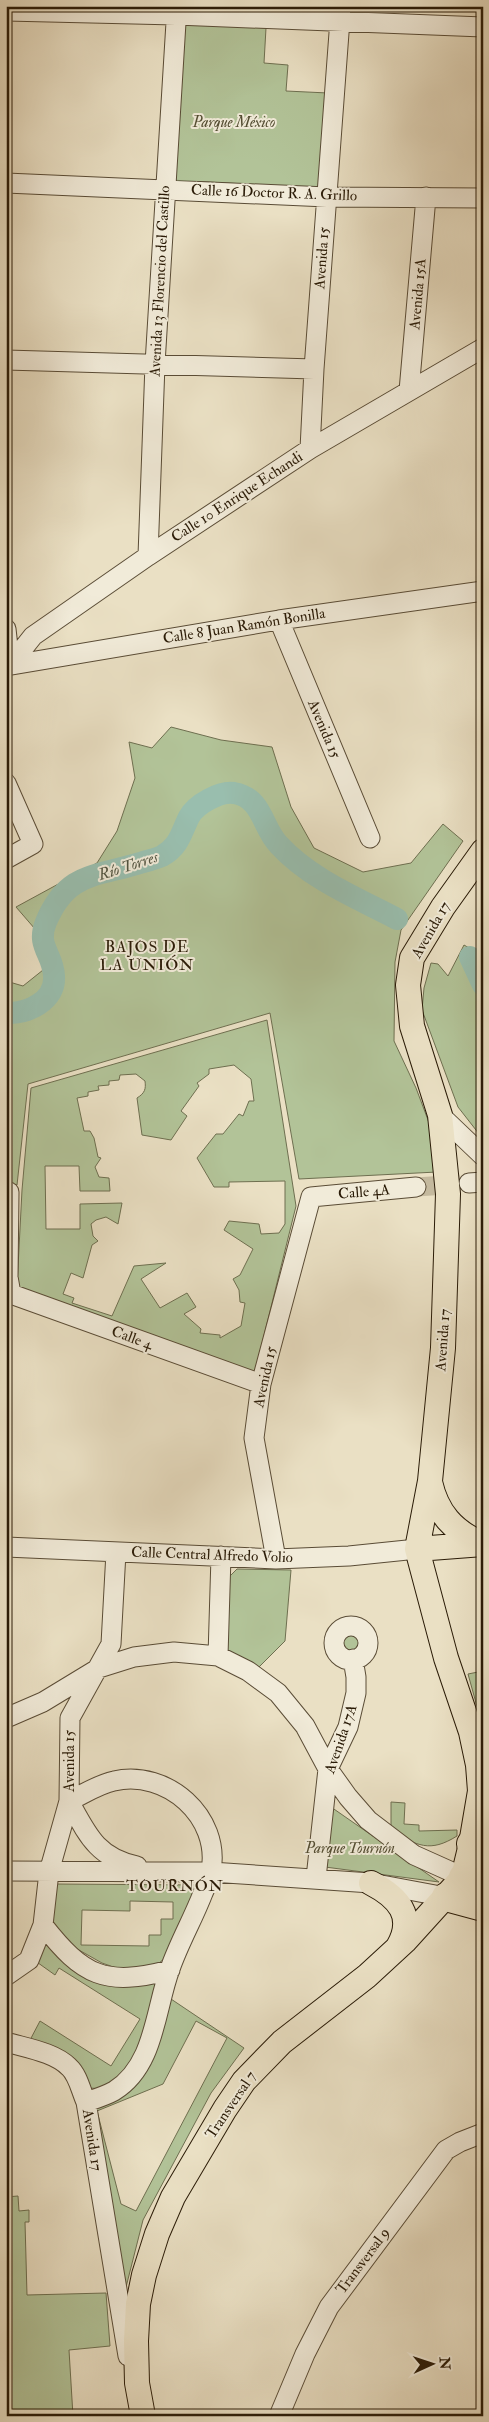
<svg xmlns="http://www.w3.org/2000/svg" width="489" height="2422" viewBox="0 0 489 2422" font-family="'IM FELL Double Pica',serif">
<rect width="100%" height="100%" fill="#eae0c4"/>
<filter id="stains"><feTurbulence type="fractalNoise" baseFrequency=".004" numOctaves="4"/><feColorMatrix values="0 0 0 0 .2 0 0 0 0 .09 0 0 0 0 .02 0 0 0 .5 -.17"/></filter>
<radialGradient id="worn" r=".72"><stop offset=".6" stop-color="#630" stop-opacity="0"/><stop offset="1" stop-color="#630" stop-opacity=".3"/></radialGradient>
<path fill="#b2c398" stroke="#6e6f50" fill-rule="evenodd" d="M181,22L266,28L264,63L288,65L286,91L328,93L320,188L170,180Z
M171,727L221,740L272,747L291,807L314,848L363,872L411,863L443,824L463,841L401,930L395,962L394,1041L416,1088L431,1128L437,1172L299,1179L270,1013L28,1084L17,1185L6,1184V981L23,986L48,966L54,951L16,907L97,863L117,831L135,778L129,742L152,748Z
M464,945L483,956V1139L458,1107L422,1010L424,988L431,963L438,964L448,976Z
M267,1020L296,1206L254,1376L17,1287L22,1190L31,1088ZM234,1065L251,1079L254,1101H249L243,1116L239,1114L223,1134H216L197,1158L214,1187H229V1182L285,1181V1224L279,1233L261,1234L259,1224L229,1221L224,1230L253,1249L240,1275L233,1279L239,1290L240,1302L245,1303L241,1326L220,1338V1335L200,1333L201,1329L184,1314L196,1307L187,1293L160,1308L141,1279L166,1263L134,1266L112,1316L72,1303L74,1298L63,1294L71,1273L83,1278L92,1245L98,1241L93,1236L91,1224L96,1220L106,1217L118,1224L122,1203L80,1204V1229H46L45,1166H79L80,1191H110L109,1178L99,1177L95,1167L101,1158L98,1157L94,1138L90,1131H84L77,1098L88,1096V1092L99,1090L98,1086L109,1085V1081L119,1080L120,1075L136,1074L145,1081C146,1089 145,1093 137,1098L142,1135L171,1140L187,1116L181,1111L199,1086L197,1083L209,1074V1069Z
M237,1569L291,1570L285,1641L255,1671L227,1651L228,1578Z
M339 1643a12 12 0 1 1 24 0a12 12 0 1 1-24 0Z
M483,1671V1717L478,1710L468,1674Z
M391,1802L405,1803L404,1824L419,1825V1831L457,1830V1836C430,1853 417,1846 391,1830Z
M331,1807L439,1882L325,1867Z
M55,1884L196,1885L170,1954L159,1963L125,1971L102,1963L70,1945L47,1919ZM130,1901L173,1902V1919H161V1935H149V1946L81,1945L82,1910L130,1911Z
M45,1937L64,1960L161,1980L146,2038L129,2067L103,2089L90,2088L29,2042L40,2021L111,2066L140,2019L59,1968L55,1975L34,1960Z
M171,1999L244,2048L211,2093L143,2220L123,2299L93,2105L114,2098ZM196,2021L227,2038L136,2211L121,2204L97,2111L163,2084Z
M18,2196L19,2211L29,2210V2222H25L27,2295L106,2293L110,2346L69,2350L73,2416H6V2197Z"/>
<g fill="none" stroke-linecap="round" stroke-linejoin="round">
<path stroke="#99beae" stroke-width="22" d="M470,957L483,985
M6,1013C27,1014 56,1001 54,976C53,953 36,947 46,922C67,872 95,877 140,863C147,861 155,859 162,856C179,847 181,833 189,817C196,804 220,791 234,793C263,798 262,828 279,845C310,879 357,898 397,919"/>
<path stroke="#c4b99e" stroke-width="19" stroke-dasharray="19 9" stroke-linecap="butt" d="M416,1187L460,1184"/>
<defs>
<path id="minor" d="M6,11L176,15L483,27
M6,183L327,197L483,198
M6,360L314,369
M409,391L426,197
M310,449L314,369L341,6
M148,556L155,364L177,6
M279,620L370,838
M6,629L10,665
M10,665L33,636L148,556L310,449L483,348
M6,666L279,620L483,591
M6,783L33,844L6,859
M440,1115L483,1156
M469,1183L483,1182
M6,1192H9L8,1277L11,1294L261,1384
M6,1547L276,1559L349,1556L417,1549
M276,1559L254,1438L261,1384L311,1197L416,1187
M334 1643a17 17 0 1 1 34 0a17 17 0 1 1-34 0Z
M218,1656L221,1556
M6,1718L43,1702L99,1668L134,1657L174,1652L218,1656L248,1671L278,1693L305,1726L328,1769L348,1797L368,1820L414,1855L463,1877
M69,1801C84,1794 99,1784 114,1781C167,1769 221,1817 211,1871C210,1878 206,1886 203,1893C193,1919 179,1943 170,1969C155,2009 155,2066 114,2091C105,2096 95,2099 86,2102L128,2356
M69,1801C87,1834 97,1858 137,1866
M6,1871L211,1872L371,1883L446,1897
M316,1878L328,1769L348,1727L356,1693V1677L353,1659
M43,1925C83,1976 105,1987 170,1970
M6,1976L29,1960L43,1925L49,1872L69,1801L70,1718L111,1644L116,1552
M6,2042C26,2048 54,2052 69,2067C78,2075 81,2091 86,2102
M279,2416L305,2354L329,2307L446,2150L460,2142L483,2133"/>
<path id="major" d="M430,1482C437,1513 453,1531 482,1544
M417,1549L483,1544
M371,1883C398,1897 416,1916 398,1947
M143,2416L137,2383L136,2341L138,2304L144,2275L157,2234L173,2197L225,2109L244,2081L282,2042L367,1976L405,1941L463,1877L471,1844L480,1791L478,1765L471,1732L446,1658L417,1549L430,1481L443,1348L448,1194L440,1115L412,1026L408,985L412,958L443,907L483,851"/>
<path id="highway" d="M471,1844L483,1861
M463,1877L483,1883
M446,1897L483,1907"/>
</defs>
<use href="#minor" stroke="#5a4c36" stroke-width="21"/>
<use href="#major" stroke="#2a1b07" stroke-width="26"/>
<use href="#highway" stroke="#2a1b07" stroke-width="30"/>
<use href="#minor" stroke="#f1ebd9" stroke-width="19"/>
<use href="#major" stroke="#eae0c4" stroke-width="24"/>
<use href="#highway" stroke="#eae0c4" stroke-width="28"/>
</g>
<g text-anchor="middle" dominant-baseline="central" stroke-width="4" stroke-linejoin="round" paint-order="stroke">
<g font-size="15" font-style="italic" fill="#534d32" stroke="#f1ebd9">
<text x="234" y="122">Parque México</text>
<text x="350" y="1848">Parque Tournón</text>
</g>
<g font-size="15" fill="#2a1b07" stroke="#f1ebd9">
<text transform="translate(274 193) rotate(2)">Calle 16 Doctor R. A. Grillo</text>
<text transform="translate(322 258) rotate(-86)">Avenida 15</text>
<text transform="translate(160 281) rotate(-87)">Avenida 13 Florencio del Castillo</text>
<text transform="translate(418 294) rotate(-85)">Avenida 15A</text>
<text transform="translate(237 497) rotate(-33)">Calle 10 Enrique Echandi</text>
<text transform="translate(244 626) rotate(-9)">Calle 8 Juan Ramón Bonilla</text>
<text transform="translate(324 729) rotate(67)">Avenida 15</text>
<text transform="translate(431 930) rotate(-60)">Avenida 17</text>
<text transform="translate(364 1192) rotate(-5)">Calle 4A</text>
<text transform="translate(132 1338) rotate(20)">Calle 4</text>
<text transform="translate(443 1340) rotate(-86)">Avenida 17</text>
<text transform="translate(265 1377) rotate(-78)">Avenida 15</text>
<text transform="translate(212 1555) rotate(2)">Calle Central Alfredo Volio</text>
<text transform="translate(341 1739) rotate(-71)">Avenida 17A</text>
<text transform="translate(69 1761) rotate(-90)">Avenida 15</text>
<text transform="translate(231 2105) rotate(-56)">Transversal 7</text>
<text transform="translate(92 2140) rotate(81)">Avenida 17</text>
<text transform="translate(363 2261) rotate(-53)">Transversal 9</text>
</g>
<g font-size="16" font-style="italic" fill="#515441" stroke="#f1ebd9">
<text transform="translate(128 866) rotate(-18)">Río Torres</text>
</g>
<g font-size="16" letter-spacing="1" fill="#2a1b07" stroke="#f1ebd9">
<text x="147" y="947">BAJOS DE<tspan x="147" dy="18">LA UNIÓN</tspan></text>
<text x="175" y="1886">TOURNÓN</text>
</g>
</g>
<rect width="489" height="2422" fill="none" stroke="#eae0c4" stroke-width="25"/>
<rect x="8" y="8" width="474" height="2407" fill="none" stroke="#2a1b07" stroke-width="2.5"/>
<rect x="12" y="12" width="464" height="2397" fill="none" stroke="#2a1b07"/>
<g transform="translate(432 2364) rotate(87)" stroke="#f1ebd9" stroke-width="4" paint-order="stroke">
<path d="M0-4L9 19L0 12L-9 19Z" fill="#2a1b07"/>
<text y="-8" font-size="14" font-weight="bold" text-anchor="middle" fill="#2a1b07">N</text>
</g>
<rect width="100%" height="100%" filter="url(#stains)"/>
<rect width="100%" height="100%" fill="url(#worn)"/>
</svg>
